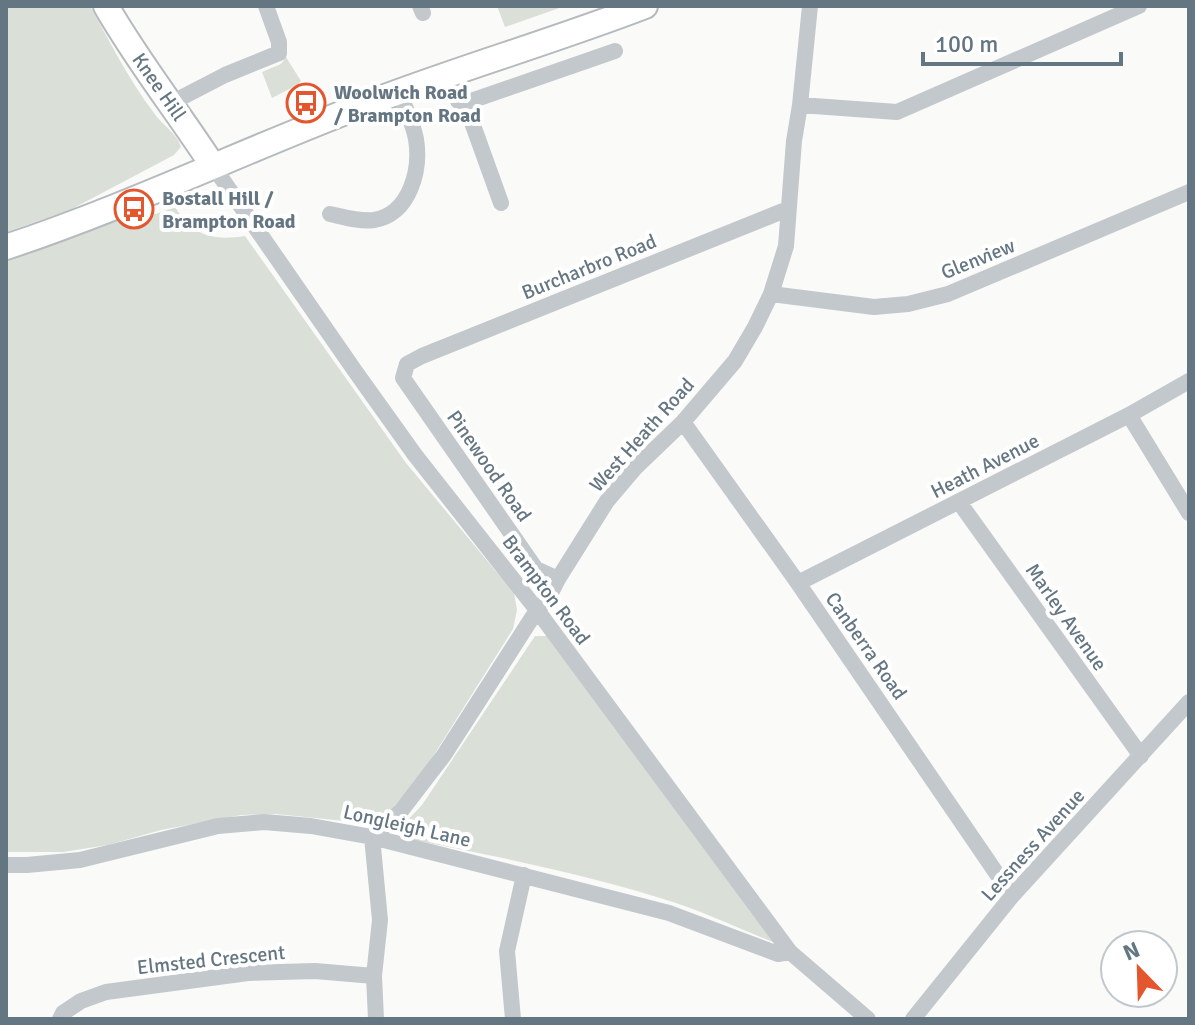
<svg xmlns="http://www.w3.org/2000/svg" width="1195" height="1025" viewBox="0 0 1195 1025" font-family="Signika,sans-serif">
<rect width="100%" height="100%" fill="#fafaf8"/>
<path fill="#dadfd7" d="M6,6H90C110,42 129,80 154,113C162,125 177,133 181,147L174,155L70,210L6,232Z
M497,6H565L505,27Z
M286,57L301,81L297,85L272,98L262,72L281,64Z
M175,207C193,236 213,241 245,236L406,463L514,593L517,610L513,629L420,777L392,809L380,817L364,823L276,814L241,815L161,830L108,845L63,852H6V258L134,213L135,214L142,212L156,214Z
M535,636H547L773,942C740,929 709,914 676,903C587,874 495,856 403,838L402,826L422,805Z"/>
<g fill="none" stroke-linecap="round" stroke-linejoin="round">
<defs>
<path id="primary" d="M106,6C138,62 178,112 213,166
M6,247C130,206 247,149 369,103C460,68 554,41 645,6"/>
</defs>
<use href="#primary" stroke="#b5babe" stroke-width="28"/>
<path stroke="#c3c8cc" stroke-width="16" d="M420,6L423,13
M450,72L458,101L463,104L465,103L501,203
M171,103L225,75L279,53V42L266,6
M465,103L615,51
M800,105L897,112L1139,6
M213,166L355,371L415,455L537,610L790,952L868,1019
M330,214C344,217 360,222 374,220C410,214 421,170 416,139C413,123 405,107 399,92
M771,294L874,307L908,304L948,294L1189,192
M1129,415L1189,513
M683,422L798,583L1012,896
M959,502L1141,756
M558,579L536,569L403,378L407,364L422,356L788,209
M798,583L1129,415L1189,381
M372,837L401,811L444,755L537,610L548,599L558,579L607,501L635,468L683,422L735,361L755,327L771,294L786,246L794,141L800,105L810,6
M372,837L380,920L374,976L376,1019
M6,865H27L80,860L218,826L264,822L311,826L372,837L669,913L778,954L790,952
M60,1019L63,1013L81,1001L106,992L248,973L315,971L374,976
M513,1019L507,951L524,875
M913,1019L1012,896L1189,702"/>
<use href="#primary" stroke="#fff" stroke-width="24"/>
</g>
<defs>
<symbol id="bus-ring" viewBox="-11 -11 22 22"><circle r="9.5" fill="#fff" stroke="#e4572e" stroke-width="1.5"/><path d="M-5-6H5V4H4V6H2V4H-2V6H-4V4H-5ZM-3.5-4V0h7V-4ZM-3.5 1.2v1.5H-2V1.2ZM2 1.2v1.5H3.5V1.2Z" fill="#e4572e"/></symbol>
</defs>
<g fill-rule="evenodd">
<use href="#bus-ring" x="284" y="81" width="44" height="44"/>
<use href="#bus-ring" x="112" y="187" width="44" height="44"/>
</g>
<g text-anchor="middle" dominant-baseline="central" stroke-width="8" stroke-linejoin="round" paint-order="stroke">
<g font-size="20" fill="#657683" stroke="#fff">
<text transform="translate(159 87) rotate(55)">Knee Hill</text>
<text transform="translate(978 259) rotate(-22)">Glenview</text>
<text transform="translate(589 267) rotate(-22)">Burcharbro Road</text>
<text transform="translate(642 435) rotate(-48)">West Heath Road</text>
<text transform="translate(489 466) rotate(55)">Pinewood Road</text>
<text transform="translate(985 466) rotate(-27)">Heath Avenue</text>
<text transform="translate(546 590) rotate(53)">Brampton Road</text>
<text transform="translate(1066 617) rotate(55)">Marley Avenue</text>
<text transform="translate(866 646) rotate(55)">Canberra Road</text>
<text transform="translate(407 826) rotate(13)">Longleigh Lane</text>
<text transform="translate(1033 845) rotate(-48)">Lessness Avenue</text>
<text transform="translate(211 960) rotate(-6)">Elmsted Crescent</text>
</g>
<g font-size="20" font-weight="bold" fill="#657683" stroke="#fff" text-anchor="start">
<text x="334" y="92">Woolwich Road<tspan x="334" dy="23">/ Brampton Road</tspan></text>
<text x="162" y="198">Bostall Hill /<tspan x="162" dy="23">Brampton Road</tspan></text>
</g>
</g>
<rect width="1195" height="1025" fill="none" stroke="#657683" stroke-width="16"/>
<g transform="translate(1139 969) rotate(337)"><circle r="38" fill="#ffffff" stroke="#c1c8cd" stroke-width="2"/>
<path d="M0-6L14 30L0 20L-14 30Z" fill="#e4572e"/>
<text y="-12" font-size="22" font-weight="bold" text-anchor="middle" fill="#657683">N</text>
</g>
<path d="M923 52v12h198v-12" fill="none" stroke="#657683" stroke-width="4"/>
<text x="935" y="52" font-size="24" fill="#657683" stroke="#ffffff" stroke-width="6" paint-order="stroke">100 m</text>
</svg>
